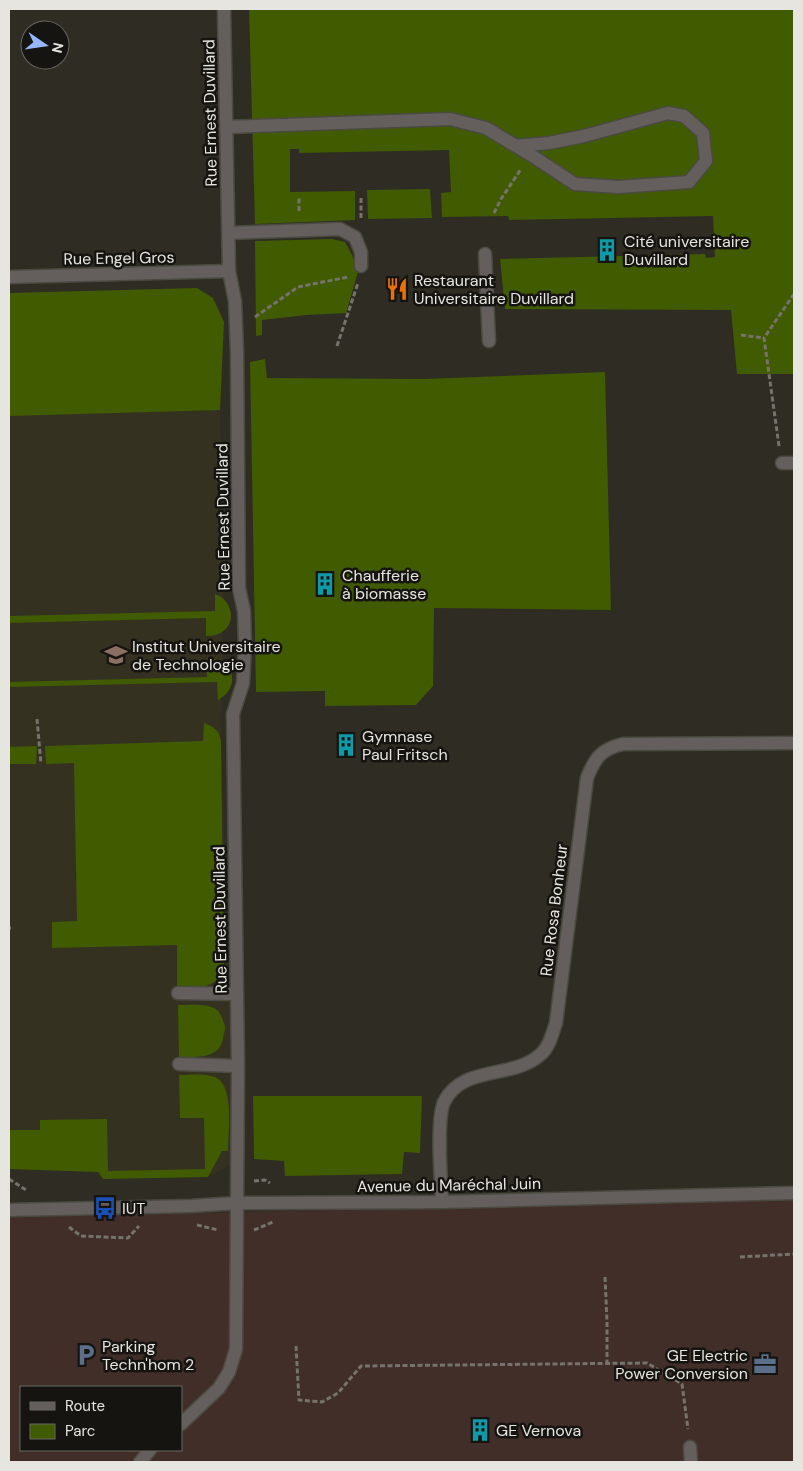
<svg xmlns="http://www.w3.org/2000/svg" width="803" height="1471" viewBox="0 0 803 1471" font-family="'DM Sans',sans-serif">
<rect width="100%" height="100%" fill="#2e2c23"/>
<path fill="#353121" d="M197,288L213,298L224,322L220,410L224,570L221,741L235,1163L208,1177L103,1179L98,1172L9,1169V293Z"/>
<path fill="#412e29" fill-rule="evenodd" d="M794,1198V1462H9V1217L655,1203ZM21,1387H181V1450H21Z"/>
<path fill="#405b00" d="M249,9H794V374H737L731,310L505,309L500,259L705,254L706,258L715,257L713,216L509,220L508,216L442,217L441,193L451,192L449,150L299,153V149H290V192L355,191V220L255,224Z
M430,189L432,218L368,219L367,190Z
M332,239L345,242L352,255L358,272L346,313L307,315L262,320V335L256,336L255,241Z
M197,288L213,298L224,322L220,410L9,416V293Z
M265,359L267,378L425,379L605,372L611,610L434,608L433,686L416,705L325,706V691L256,692L250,362Z
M215,594C231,599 238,622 222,632C217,635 212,636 206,636V618L9,623V616L215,611Z
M207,658C234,658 242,687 218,700L217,682L9,687V682L207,677Z
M204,723C214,727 219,730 221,741L224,972C210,991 198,987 177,986V945L52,948V922L77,921L74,763L46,764L45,746L203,741Z
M37,746L36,764H9V747Z
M178,1005C190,1005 206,1003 216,1009C221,1013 223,1021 225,1026C225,1030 224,1034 223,1038C220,1059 197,1057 179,1057Z
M179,1075C190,1075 204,1073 215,1077C235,1085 228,1133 228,1151H222L208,1177L103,1179L98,1172L9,1169V1130H40V1120L107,1119L108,1171L205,1169L204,1118H180Z
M253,1096H422L420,1153L404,1152L402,1174L285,1176L284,1161L254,1159Z"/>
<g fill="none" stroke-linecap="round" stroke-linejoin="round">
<defs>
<path id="minor" d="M227,127L450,119L486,128L531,155L575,184L618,187L689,182L706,161L703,133L684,116L668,113L584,136L549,143L515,146
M229,233L340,229L355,237L361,252V266
M485,254L489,341
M9,277L229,271
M782,463H794
M178,993L237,994
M179,1064L238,1066
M442,1202C441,1180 436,1120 444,1102C463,1064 513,1080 541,1054C550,1046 552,1034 556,1023L587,778C595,758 601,749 623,744L794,743
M9,1210L191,1206L237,1203L442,1202L794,1193
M181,1424L219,1388L229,1372L236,1349L238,1066L233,714L243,683L245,645L244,611L239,588L237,351L235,301L229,271L224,9
M690,1447L691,1462
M140,1462L150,1450"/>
</defs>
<use href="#minor" stroke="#4b4a41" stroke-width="15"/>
<path stroke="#75736b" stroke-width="3" stroke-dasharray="5 2.5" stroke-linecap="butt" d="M361,198V220
M299,211V197
M494,213L501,199L521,169
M255,317L298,287L348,277
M741,335L764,338
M337,346L358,283
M779,446L764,338L794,294
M37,719L41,764
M9,928H11
M9,1179L26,1190
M254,1181L265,1180L270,1183
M197,1225L218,1230
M69,1227L81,1236L128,1238L139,1226
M254,1230L273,1222
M740,1257L794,1254
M605,1277L607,1322V1364
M296,1346L299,1400L322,1402L338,1393L361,1366L647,1363L682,1384L688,1429"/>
<use href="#minor" stroke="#645f5d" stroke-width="12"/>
</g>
<defs>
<symbol id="building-bare" viewBox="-9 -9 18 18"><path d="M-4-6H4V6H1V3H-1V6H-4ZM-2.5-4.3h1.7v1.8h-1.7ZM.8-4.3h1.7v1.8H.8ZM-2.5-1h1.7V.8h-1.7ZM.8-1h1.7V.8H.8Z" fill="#0f9aa8" stroke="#151410" stroke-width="2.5" paint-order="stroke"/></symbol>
<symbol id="restaurant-bare" viewBox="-9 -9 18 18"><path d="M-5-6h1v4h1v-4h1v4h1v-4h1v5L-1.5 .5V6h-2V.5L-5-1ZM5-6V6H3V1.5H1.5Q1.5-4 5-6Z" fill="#e8710a" stroke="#151410" stroke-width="2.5" paint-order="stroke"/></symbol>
<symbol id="university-bare" viewBox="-9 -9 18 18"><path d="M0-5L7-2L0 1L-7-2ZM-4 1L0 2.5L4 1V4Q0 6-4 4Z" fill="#8d6e63" stroke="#151410" stroke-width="2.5" paint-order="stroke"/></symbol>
<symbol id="bus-bare" viewBox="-9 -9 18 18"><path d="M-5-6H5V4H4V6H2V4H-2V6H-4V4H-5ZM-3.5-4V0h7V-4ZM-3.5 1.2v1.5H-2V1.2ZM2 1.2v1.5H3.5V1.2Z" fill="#1a4fb4" stroke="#151410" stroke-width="2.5" paint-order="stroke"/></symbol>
<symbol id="parking-bare" viewBox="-9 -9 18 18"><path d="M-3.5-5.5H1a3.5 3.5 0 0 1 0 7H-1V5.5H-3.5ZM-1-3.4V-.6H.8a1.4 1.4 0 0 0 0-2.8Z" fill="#5c6f8a" stroke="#151410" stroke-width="2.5" paint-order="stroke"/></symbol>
<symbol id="office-bare" viewBox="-9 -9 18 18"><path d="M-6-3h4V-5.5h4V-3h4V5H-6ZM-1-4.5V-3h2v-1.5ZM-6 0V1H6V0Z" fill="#5c6f8a" stroke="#151410" stroke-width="2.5" paint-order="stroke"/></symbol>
</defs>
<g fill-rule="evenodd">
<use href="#building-bare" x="591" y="234" width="32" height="32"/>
<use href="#restaurant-bare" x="381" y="273" width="32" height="32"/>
<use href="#building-bare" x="309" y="568" width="32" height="32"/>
<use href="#university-bare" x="100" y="639" width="32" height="32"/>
<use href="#building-bare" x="330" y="729" width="32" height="32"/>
<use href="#bus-bare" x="89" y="1192" width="32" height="32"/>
<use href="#parking-bare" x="70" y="1339" width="32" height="32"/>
<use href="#office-bare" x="749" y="1348" width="32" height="32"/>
<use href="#building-bare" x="464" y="1414" width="32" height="32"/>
</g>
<g text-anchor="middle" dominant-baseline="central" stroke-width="5" stroke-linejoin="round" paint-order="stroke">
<g font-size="16" fill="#e6e5df" stroke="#151410">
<text transform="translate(210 113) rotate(-91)">Rue Ernest Duvillard</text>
<text transform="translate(119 258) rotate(-1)">Rue Engel Gros</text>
<text transform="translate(223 517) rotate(-91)">Rue Ernest Duvillard</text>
<text transform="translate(554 910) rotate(-83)">Rue Rosa Bonheur</text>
<text transform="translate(220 920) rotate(-91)">Rue Ernest Duvillard</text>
<text transform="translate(449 1185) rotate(-1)">Avenue du Maréchal Juin</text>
</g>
<g font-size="16" fill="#e6e5df" stroke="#151410" text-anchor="start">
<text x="624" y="241">Cité universitaire<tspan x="624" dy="18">Duvillard</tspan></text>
<text x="414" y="280">Restaurant<tspan x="414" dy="18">Universitaire Duvillard</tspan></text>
<text x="342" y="575">Chaufferie<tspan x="342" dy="18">à biomasse</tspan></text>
<text x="132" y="646">Institut Universitaire<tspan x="132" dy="18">de Technologie</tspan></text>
<text x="362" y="736">Gymnase<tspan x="362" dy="18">Paul Fritsch</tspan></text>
<text x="122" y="1208">IUT</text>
<text x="102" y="1346">Parking<tspan x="102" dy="18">Techn'hom 2</tspan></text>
<text x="748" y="1355" text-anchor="end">GE Electric<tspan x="748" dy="18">Power Conversion</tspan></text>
<text x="496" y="1430">GE Vernova</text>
</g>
</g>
<rect width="803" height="1471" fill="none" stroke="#e6e5df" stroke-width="20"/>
<rect x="20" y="1386" width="162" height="65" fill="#151410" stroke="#696863"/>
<rect x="30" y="1402" width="25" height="8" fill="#645f5d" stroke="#696863"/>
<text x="65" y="1411" font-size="15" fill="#e6e5df">Route</text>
<rect x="30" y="1424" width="25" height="15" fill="#405b00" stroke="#696863"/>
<text x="65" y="1436" font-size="15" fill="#e6e5df">Parc</text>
<g transform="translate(45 45) rotate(103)"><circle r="24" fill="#151410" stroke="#696863"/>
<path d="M0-4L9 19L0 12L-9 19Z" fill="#96b6fd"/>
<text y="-8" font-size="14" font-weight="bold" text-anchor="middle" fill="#e6e5df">N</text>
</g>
</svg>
